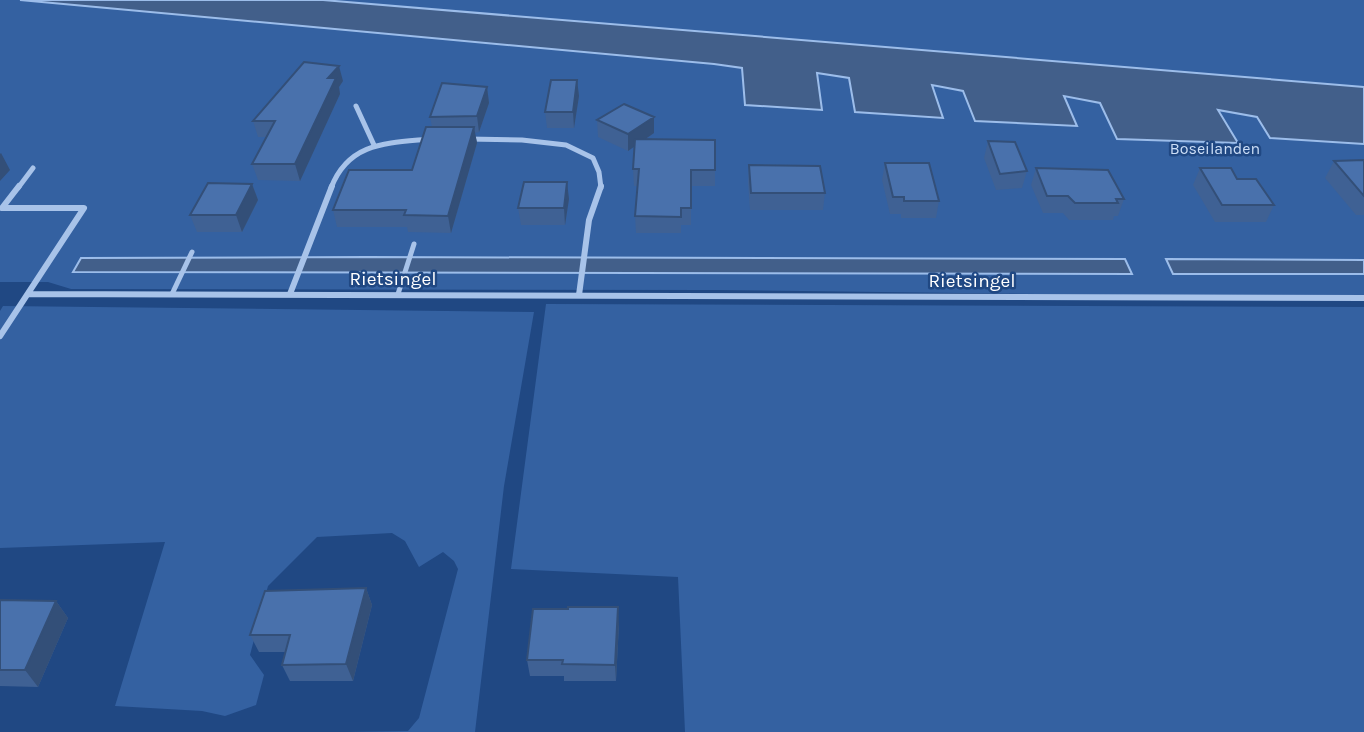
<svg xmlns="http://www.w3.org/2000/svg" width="1364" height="732" viewBox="0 0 1364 732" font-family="Karla,sans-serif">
<rect width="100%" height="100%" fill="#204883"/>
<path fill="#3461a1" d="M0,0H1364V298L717,290L71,289L48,282H0Z
M546,304L1364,307V732H685L678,577L511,569Z
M3,306L534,312L504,486L475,732H346L408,731L419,718L458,569L454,561L443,552L419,567L405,541L392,533L317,537L268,586L250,655L264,675L256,705L225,716L202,711L115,706L165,542L0,548V311Z"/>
<path fill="#425f8a" stroke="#9cbdea" stroke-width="2" d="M20,0H323L1364,87V144L1270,138L1257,117L1218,110L1238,143L1117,139L1100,103L1064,96L1077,126L975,121L963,91L932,85L943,118L855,112L849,78L817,73L822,110L745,105L742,68L714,64Z
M367,257L1125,259L1132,274L73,272L81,258Z
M1166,259L1364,260V274H1173Z"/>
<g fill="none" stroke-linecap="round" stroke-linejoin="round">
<path stroke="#a8c3e9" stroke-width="5" d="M172,294L192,252
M398,294L414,244"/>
<path stroke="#a8c3e9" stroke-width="5" d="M356,106L374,145
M468,139L522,140L566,145L593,158L599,172L601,188
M18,188L33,168
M331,188C349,141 389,143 431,139"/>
<path stroke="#a8c3e9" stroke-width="6" d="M29,294L1364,298
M290,294L332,186
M579,295L589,220L601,186
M0,336L84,208H2L19,186"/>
</g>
<path fill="#3f6194" d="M577,80L579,96L574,128H547L545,112Z
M343,81L339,87L340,94L300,181L258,180L252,164L266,137H258L253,121Z
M487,87L489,103L479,132L475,133L477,143L451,233L408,232L407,227H337L333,210L412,170L432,127L430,117Z
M597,120L654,133L646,139L715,170V186H691V225H681V233H636L635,216L637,186H634L633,169L635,146L628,151L598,137Z
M988,141L1027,171L1022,188L996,190L984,158Z
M1364,160V215H1356L1325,178L1334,161Z
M885,163L939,201L936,218H901V214H890L882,180Z
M749,165L825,193L823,210H750L748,182Z
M1036,168L1124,199L1118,216H1114L1113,220H1069L1063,213H1043L1031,185Z
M1200,168L1237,179L1274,205L1266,222H1215L1193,185Z
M252,184L258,200L242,232H197L190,215Z
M569,199L565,225H521L518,208Z
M366,588L372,605L353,681H290L282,665L285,652H259L250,635Z
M0,600L56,601L68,618L38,687L0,686Z
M619,624L616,681H564V676H530L527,660Z"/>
<path fill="#334f78" d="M339,66L343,81L339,87L340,94L300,181L295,164L328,78Z
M577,80L579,96L574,128L573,112Z
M487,87L489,103L479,132L477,116Z
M654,117V133L628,151V134Z
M474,127L477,143L451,233L448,216Z
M1,153L10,170L0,181V154Z
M567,182L569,199L565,225L564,208Z
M252,184L258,200L242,232L236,215Z
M366,588L372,605L353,681L346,664Z
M56,601L68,618L38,687L25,670Z
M618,607L619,624L616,681L615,665Z"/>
<path fill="#4971ac" stroke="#334f78" stroke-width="2" d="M304,62L339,66L328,78H336L295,164H252L275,121H253Z
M551,80H577L573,112H545Z
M442,83L487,87L477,116L430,117Z
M624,104L654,117L628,134L597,120Z
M426,127H474L448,216L404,215L406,210H333L349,170H412Z
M635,139L715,140V170H691V208H681V217L635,216L639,169H633Z
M988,141L1015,142L1027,171L1000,174Z
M1364,160V196L1334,161Z
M885,163H929L939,201H904V197H893Z
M749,165L820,166L825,193H751Z
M1036,168L1108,170L1124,199H1116L1118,203H1075L1068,196H1047Z
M1200,168H1231L1237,179H1256L1274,205H1222Z
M524,182H567L564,208H518Z
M208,183L252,184L236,215H190Z
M366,588L346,664L282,665L290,635H250L265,591Z
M0,600L56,601L25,670H0Z
M568,607H618L615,665L562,664L563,660H527L533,609H568Z"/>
<g text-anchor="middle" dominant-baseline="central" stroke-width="5" stroke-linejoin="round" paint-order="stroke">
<g font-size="16" fill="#ccdef7" stroke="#204883">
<text x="1215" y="148">Boseilanden</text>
</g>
<g font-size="19" fill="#fff" stroke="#204883">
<text x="393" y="279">Rietsingel</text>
<text x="972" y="281">Rietsingel</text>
</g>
</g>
</svg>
